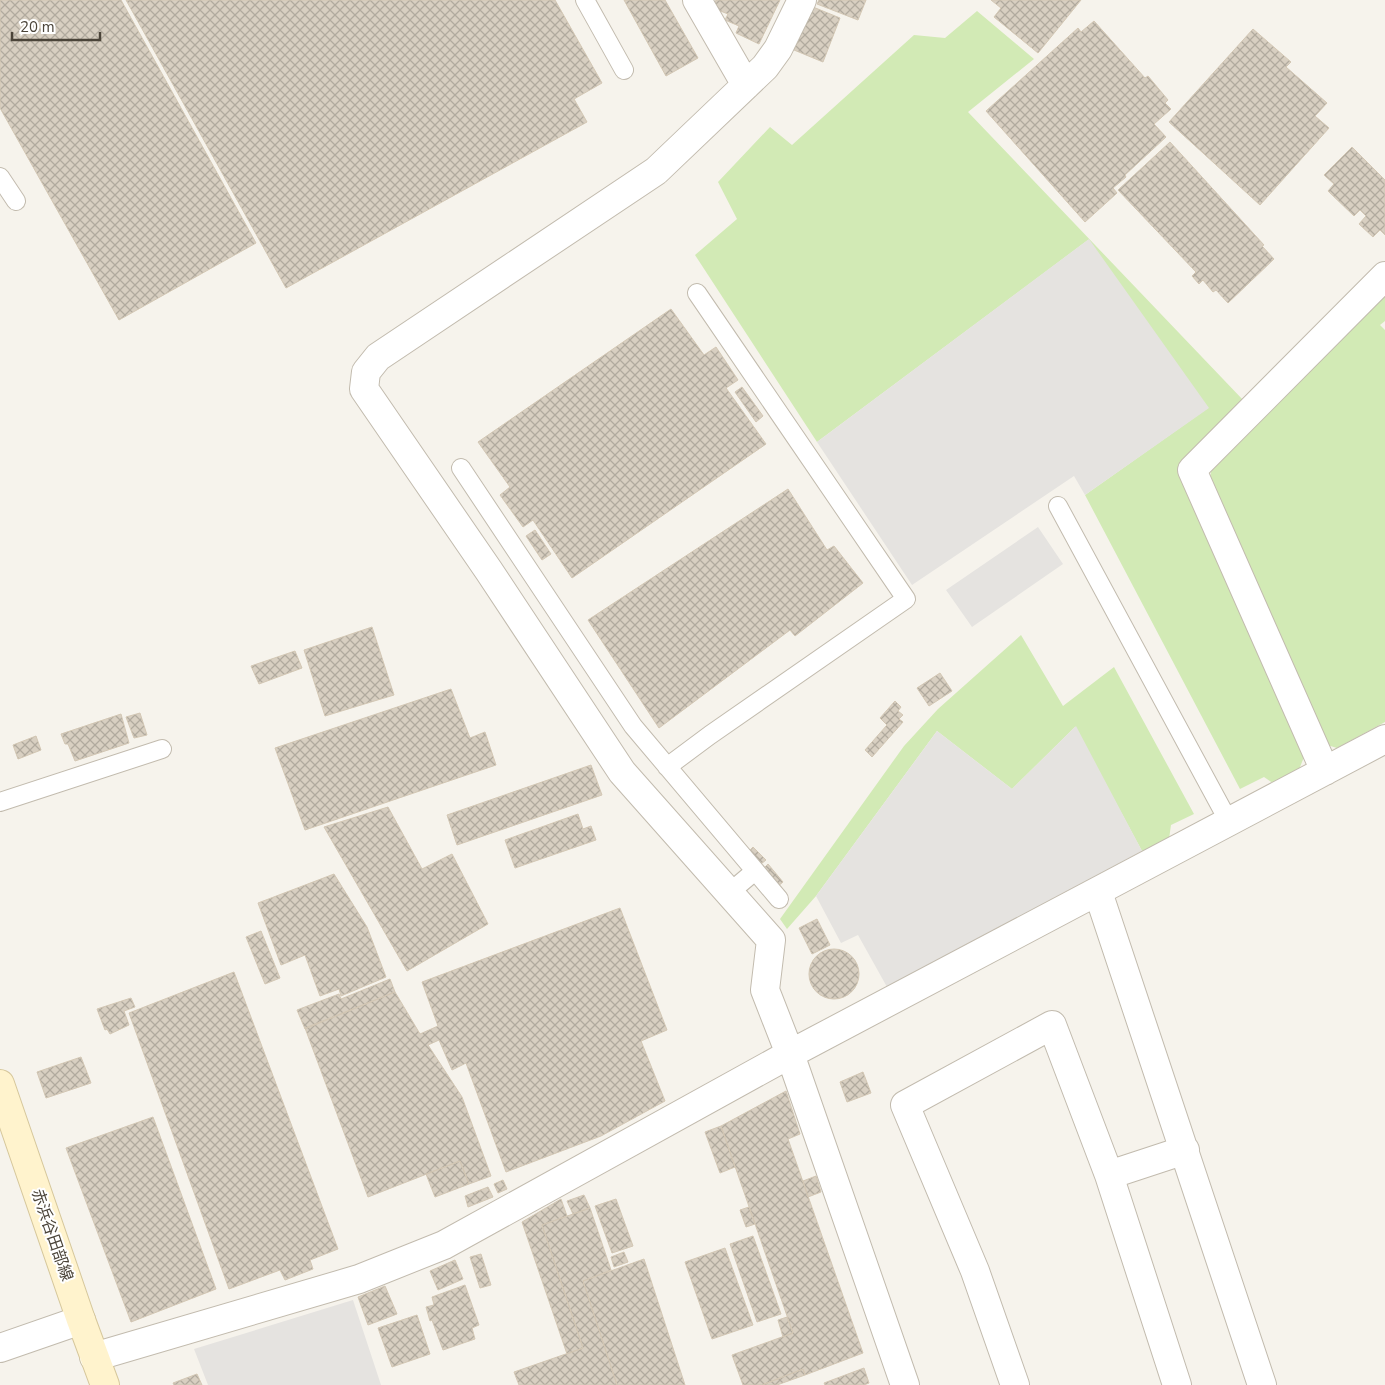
<svg xmlns="http://www.w3.org/2000/svg" width="1385" height="1385" viewBox="0 0 1385 1385" font-family="'Nunito Sans','Noto Sans JP',sans-serif">
<defs>
<pattern id="building-cross-hatch" width="8" height="8" patternUnits="userSpaceOnUse" patternTransform="scale(1.25)"><rect width="8" height="8" fill="#d8cfc1"/><path d="M0 0l8 8M0 8l8-8" fill="none" stroke="#b1aa9e"/></pattern>
</defs>
<rect width="100%" height="100%" fill="#f6f3ec"/>
<path fill="#d2eab5" d="M977,11L1034,59L968,112L1244,401L1181,470L1304,757L1298,772L1274,784L1264,777L1240,789L1085,495L1208,408L1088,240L817,442L695,255L737,219L718,182L770,127L792,145L914,35L945,38Z
M1385,294V321L1380,325L1385,330V722L1337,748L1324,744L1210,477L1212,467Z
M1021,635L1063,706L1114,667L1194,814L1171,825L1169,839L1142,851L1075,727L1012,789L937,731L816,896L787,929L780,919L904,746L938,709Z"/>
<path fill="#e5e3e0" d="M1089,239L1209,408L1085,495L1074,476L912,585L817,442Z
M1038,527L1063,564L972,627L946,590Z
M1076,726L1142,851L887,987L858,935L841,943L816,896L937,731L1012,789Z
M353,1300L381,1385H208L194,1349Z"/>
<path fill="url(#building-cross-hatch)" stroke="#d3c7b4" d="M0,0H121L256,243L119,320L0,108Z
M126,0H555L602,83L574,99L587,122L286,288Z
M624,0H665L698,58L666,76Z
M716,0H780L759,44L736,33L739,26L725,20L728,14L713,8Z
M819,0H866L858,20L817,4Z
M991,0H1081L1038,53L994,17L1001,8Z
M813,7L840,18L823,62L794,50Z
M1094,21L1145,78L1148,76L1168,100L1165,103L1171,109L1154,124L1166,137L1125,175L1126,177L1113,188L1117,193L1085,222L986,111L1078,28L1081,32Z
M1253,29L1291,62L1286,67L1327,103L1315,116L1329,128L1260,205L1169,122Z
M1170,142L1264,245L1262,246L1274,259L1228,303L1216,290L1213,292L1203,280L1199,284L1192,276L1196,272L1118,190Z
M1352,147L1385,180V235L1380,230L1373,237L1359,224L1366,216L1360,210L1354,216L1328,191L1334,184L1324,175Z
M671,309L704,355L716,347L738,380L726,388L766,444L572,578L533,520L523,527L500,495L510,487L478,442Z
M742,387L763,416L756,422L735,392Z
M788,489L827,550L834,546L863,583L795,636L790,630L659,728L588,620Z
M535,530L551,554L542,560L526,536Z
M372,627L394,695L325,716L304,650Z
M295,651L302,668L259,684L251,666Z
M940,673L952,691L929,706L917,688Z
M451,689L470,738L485,732L496,765L305,830L275,748Z
M895,701L901,707L898,711L903,715L899,719L903,722L872,757L865,750L887,725L880,718Z
M140,713L147,735L134,738L126,717Z
M121,714L129,743L75,761L68,744H65L61,734Z
M36,736L41,750L18,759L13,745Z
M591,765L602,795L457,845L447,815Z
M388,807L422,869L452,854L488,924L407,971L324,827Z
M578,814L583,829L591,826L596,840L515,868L505,840Z
M753,847L766,860L761,864L749,851Z
M768,864L783,882L777,887L762,870Z
M334,874L367,927L386,977L341,996L339,989L320,996L305,955L281,965L258,903Z
M620,908L667,1030L641,1041L665,1101L601,1136L506,1172L466,1063L452,1070L439,1040L428,1045L462,1097L491,1176L469,1184L460,1161L368,1197L305,1028L395,992L420,1034L438,1026L422,982Z
M817,919L830,945L812,954L799,928Z
M261,931L280,978L265,984L246,937Z
M809 974a25 25 0 1 1 50 0a25 25 0 1 1-50 0Z
M234,972L338,1249L310,1260L313,1269L285,1280L280,1270L229,1289L129,1013Z
M390,979L395,992L305,1029L297,1010L339,994L341,999Z
M131,998L135,1007L124,1011L129,1025L110,1034L107,1029L105,1030L97,1009Z
M81,1057L91,1083L46,1098L37,1072Z
M863,1072L871,1093L847,1102L840,1082Z
M786,1091L800,1134L788,1139L863,1353L805,1375L803,1369L762,1385H743L732,1355L793,1333L721,1126Z
M153,1117L216,1289L131,1322L66,1148Z
M721,1126L735,1167L720,1173L705,1132Z
M460,1161L469,1184L435,1197L426,1174Z
M816,1176L821,1192L808,1197L803,1181Z
M503,1180L507,1189L498,1193L494,1184Z
M488,1187L493,1197L468,1207L465,1196Z
M584,1195L590,1208L573,1214L567,1201Z
M561,1199L567,1216L542,1225L583,1348L567,1354L522,1222Z
M616,1199L633,1246L612,1253L595,1206Z
M749,1207L755,1224L746,1227L740,1210Z
M590,1208L611,1270L583,1281L617,1385H519L514,1372L583,1348L542,1225Z
M753,1236L781,1314L757,1322L730,1244Z
M725,1248L753,1325L712,1339L685,1262Z
M624,1252L628,1262L614,1267L611,1257Z
M481,1254L491,1285L480,1288L470,1257Z
M644,1259L685,1385H617L583,1281Z
M455,1260L463,1279L438,1290L430,1271Z
M465,1285L479,1325L472,1328L475,1339L443,1350L432,1320L430,1321L426,1307L434,1305L432,1297Z
M385,1286L397,1314L368,1325L358,1297Z
M417,1315L430,1354L392,1367L378,1328Z
M787,1317L793,1333L783,1337L778,1320Z
M864,1368L869,1383L864,1385H825L824,1383Z
M803,1369L805,1375L777,1385H762Z
M197,1374L202,1385H174L173,1383Z"/>
<g fill="none" stroke-linecap="round" stroke-linejoin="round">
<defs>
<path id="service" d="M585,0L624,70
M0,177L16,201
M461,468L633,726L779,899
M1058,506L1229,822
M667,767L710,735L906,599L697,293
M0,802L162,749
M729,893L755,871"/>
<path id="minor" d="M697,0L746,85
M802,0L778,49L765,67L656,171L378,357L366,372L364,389L489,571L622,772L771,940L765,990L790,1054L905,1385
M1325,771L1192,470L1385,276
M1098,892L1262,1385
M1109,1175L1185,1150
M94,1357L359,1279L444,1245L790,1054L1385,739
M1015,1385L975,1271L905,1105L1052,1025L1109,1175L1177,1385"/>
<path id="tertiary" d="M0,1348L81,1320"/>
<path id="secondary" d="M0,1084L81,1320L105,1385"/>
</defs>
<use href="#service" stroke="#c2bbae" stroke-width="20"/>
<use href="#minor" stroke="#c2bbae" stroke-width="30"/>
<use href="#tertiary" stroke="#c2bbae" stroke-width="30"/>
<use href="#secondary" stroke="#d6c79b" stroke-width="30"/>
<use href="#service" stroke="#fff" stroke-width="18"/>
<use href="#minor" stroke="#fff" stroke-width="28"/>
<use href="#tertiary" stroke="#fff" stroke-width="28"/>
<use href="#secondary" stroke="#fff3cd" stroke-width="28"/>
</g>
<g text-anchor="middle" dominant-baseline="central" stroke-width="4" stroke-linejoin="round" paint-order="stroke">
<g font-size="16" fill="#4b4439" stroke="#fff">
<text transform="translate(52 1235) rotate(71)">赤浜谷田部線</text>
</g>
</g>
<path d="M12 32v8h88v-8" fill="none" stroke="#4b4439" stroke-width="2.5"/>
<text x="20" y="32" font-size="15" fill="#4b4439" stroke="#ffffff" stroke-width="4" paint-order="stroke">20 m</text>
</svg>
